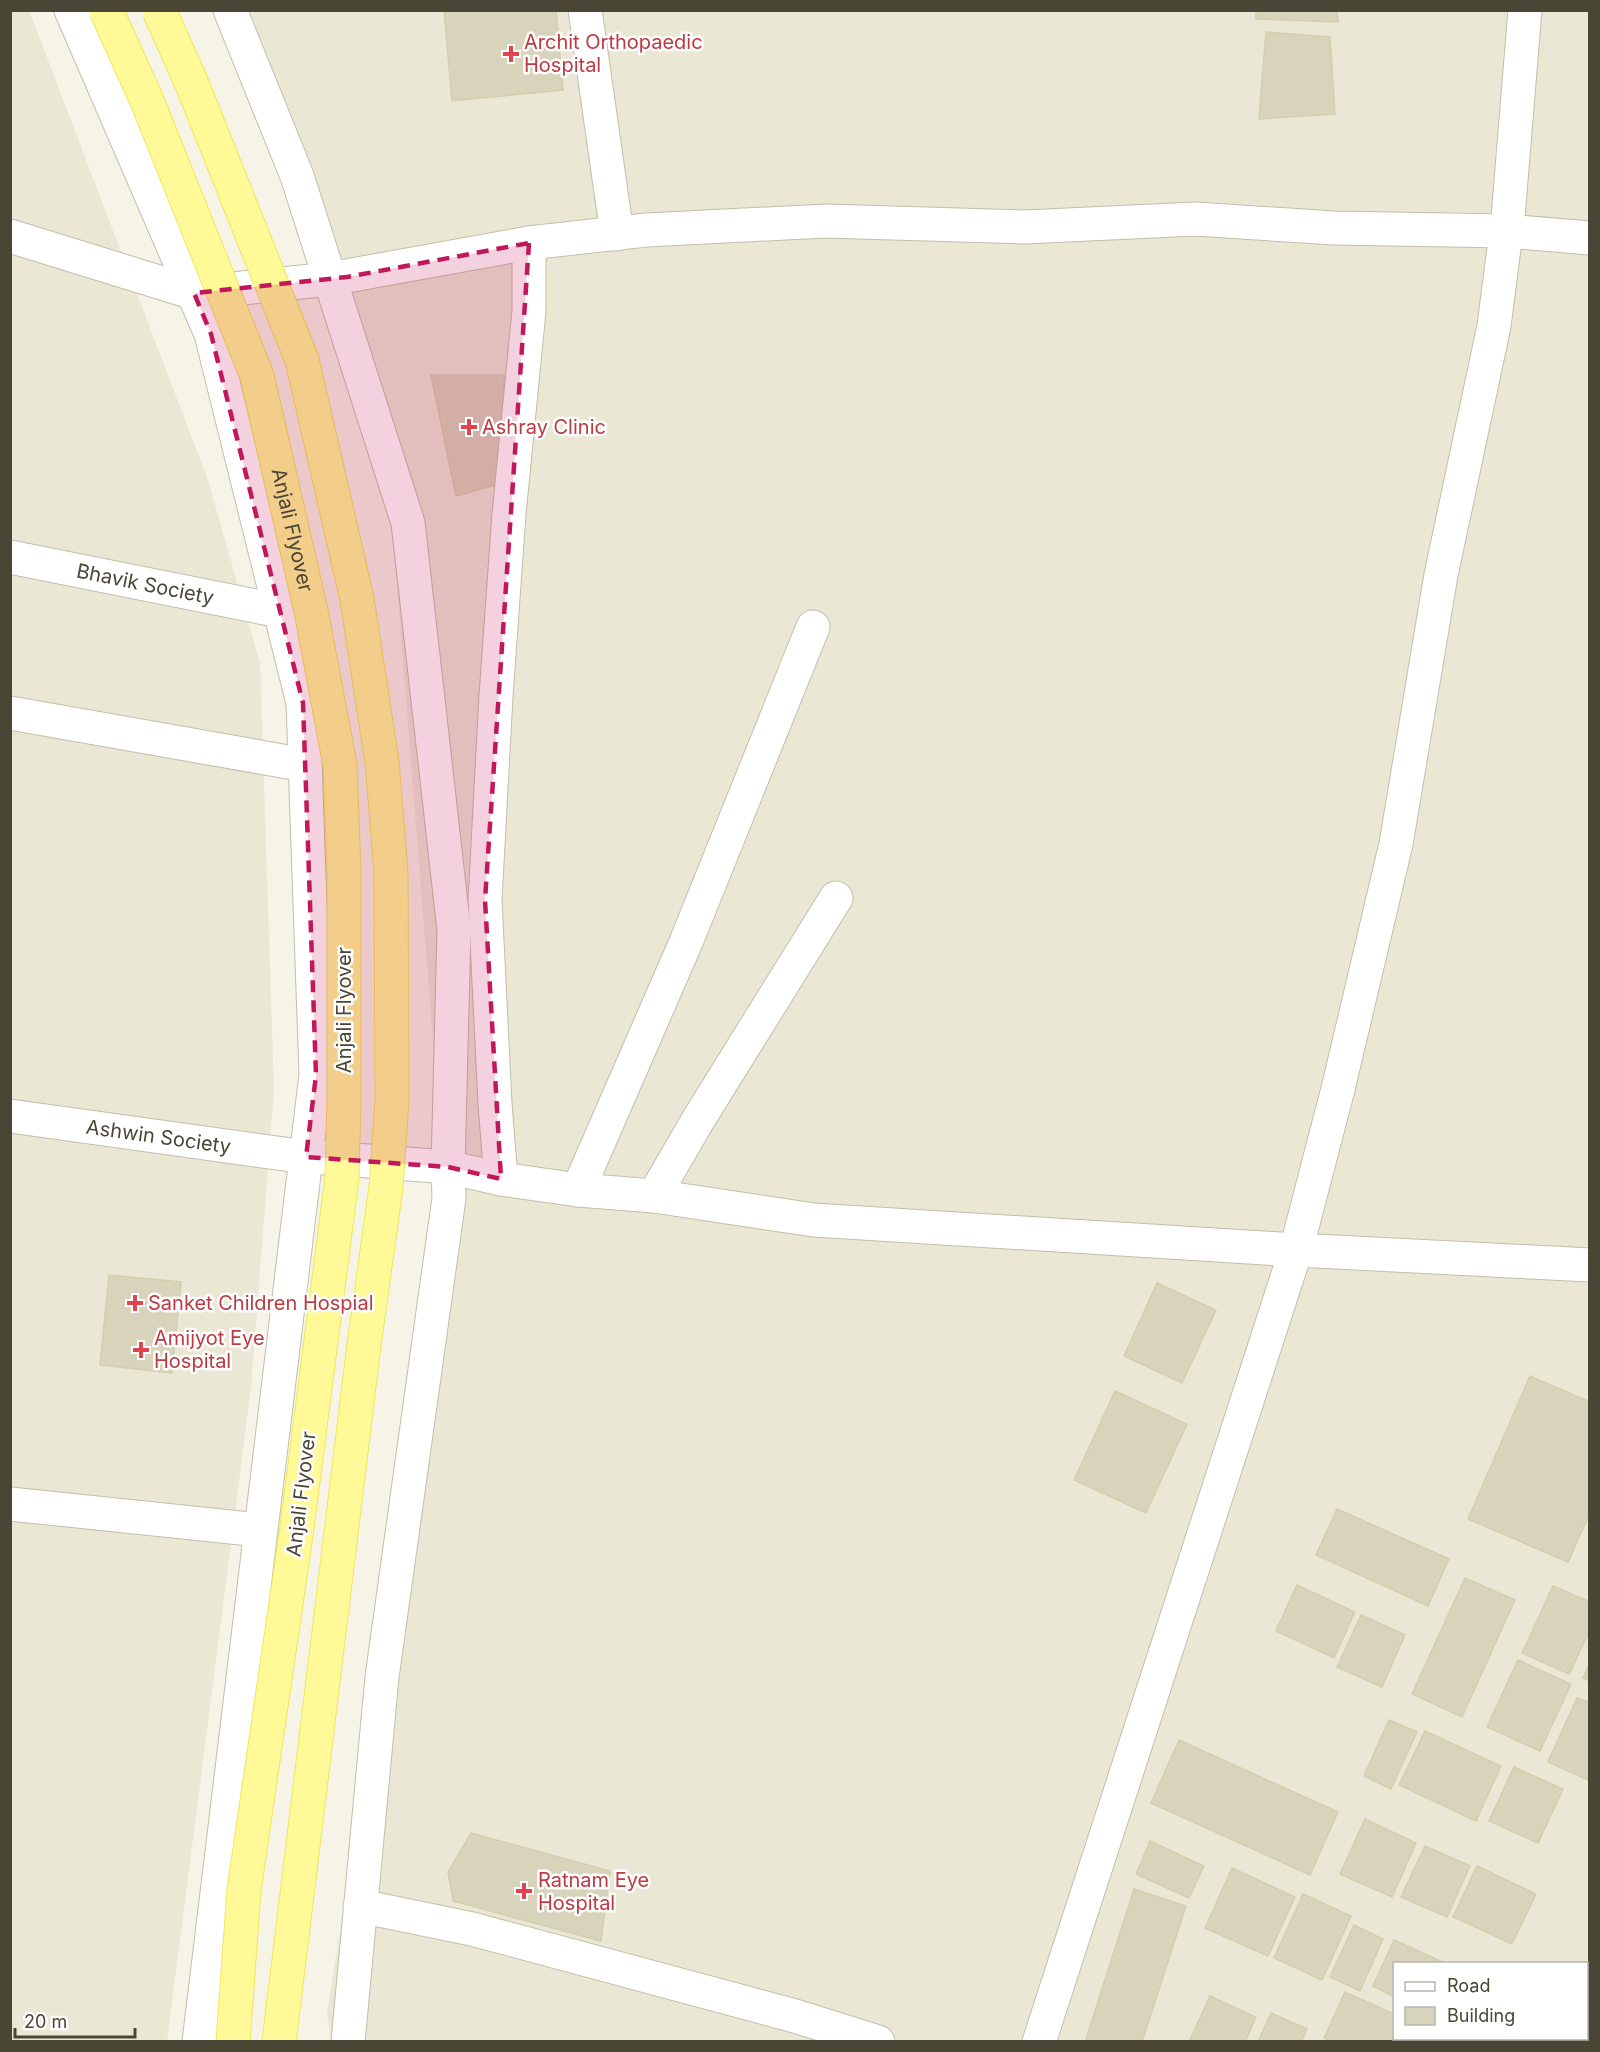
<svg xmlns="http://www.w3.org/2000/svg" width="1600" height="2052" viewBox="0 0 1600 2052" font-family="Inter,sans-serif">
<rect width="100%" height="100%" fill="#f5f4e7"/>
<path fill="#eae8d5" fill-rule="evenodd" d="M29,10L208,480L260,663L274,1090L251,1388L167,2041L11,2042L10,11Z
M228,11H1589V2041H331L327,2013L449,1244L383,405ZM1394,1964H1586V2038H1394Z"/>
<path fill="#d8d4bb" stroke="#d4ceae" stroke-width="1.5" d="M444,10H556L563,90L452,101Z
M1256,10H1337L1338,22L1256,19Z
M1266,32L1330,37L1335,114L1259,119Z
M431,375H504L503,483L456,496Z
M109,1275L181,1282L172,1373L100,1365Z
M1157,1283L1216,1310L1182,1383L1124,1356Z
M1530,1376L1590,1402V1513L1568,1562L1468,1519Z
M1115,1391L1187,1424L1146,1513L1074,1480Z
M1337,1509L1449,1559L1428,1606L1316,1555Z
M1465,1578L1515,1600L1462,1717L1412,1694Z
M1297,1585L1355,1612L1334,1658L1276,1631Z
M1553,1586L1590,1602V1630L1569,1674L1522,1653Z
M1361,1615L1405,1635L1382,1687L1337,1667Z
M1518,1660L1571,1684L1540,1751L1487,1727Z
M1590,1663V1681L1583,1678Z
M1577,1698L1590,1703V1781L1548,1762Z
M1389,1720L1417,1732L1391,1789L1364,1776Z
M1425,1731L1501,1766L1476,1821L1399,1785Z
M1179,1740L1338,1812L1310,1875L1151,1803Z
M1514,1767L1563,1789L1538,1843L1489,1821Z
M1365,1819L1416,1843L1392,1897L1340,1874Z
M471,1833L610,1871L601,1941L453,1901L448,1872Z
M1150,1841L1204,1866L1189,1898L1136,1874Z
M1425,1846L1470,1866L1447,1917L1401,1897Z
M1477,1866L1536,1894L1512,1944L1453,1917Z
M1232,1868L1295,1897L1268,1956L1205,1928Z
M1134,1889L1186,1906L1142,2042H1093L1086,2039Z
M1303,1894L1351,1916L1322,1980L1274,1958Z
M1354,1925L1383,1939L1360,1991L1330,1977Z
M1394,1940L1447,1964H1394V1997L1373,1986Z
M1345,1992L1394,2014V2038H1448L1454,2042H1332L1324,2038Z
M1210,1996L1256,2017L1245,2042H1189Z
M1271,2013L1307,2029L1301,2042H1258Z"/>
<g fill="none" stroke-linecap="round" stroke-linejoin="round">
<defs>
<g id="minor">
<path d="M585,10L617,234"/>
<path d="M10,236L194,293"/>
<path d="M330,279L529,243L646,230L826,221L1025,227L1195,219L1334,228L1507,231L1590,238"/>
<path id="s1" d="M10,557L280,611"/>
<path d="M10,713L305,765"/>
<path id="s2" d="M10,1116L306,1157"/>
<path d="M448,1167L501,1179L578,1190L654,1196L814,1220L1296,1250L1590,1265"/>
<path d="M501,1179L495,1104L485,900L496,696L509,514L529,311V243"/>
<path d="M578,1190L686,942L813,627"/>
<path d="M654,1196L698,1120L836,898"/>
<path d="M10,1504L260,1530"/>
<path d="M1039,2042L1296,1250L1338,1089L1396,844L1441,575L1494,326L1508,217L1525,10"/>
</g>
<path id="tertiary" d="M71,10L211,334L303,703L316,1075L199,2042
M230,10L297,176L408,523L454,930L448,1167L449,1198L382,1677L348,2042
M194,293L330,279
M315,1157L448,1167
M360,1906L472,1929L795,2016L878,2042
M1586,1986L1590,1980
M1560,2042L1561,2038"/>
</defs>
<use href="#minor" stroke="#c2bfa9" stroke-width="35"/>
<use href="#tertiary" stroke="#c2bfa9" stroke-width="35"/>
<use href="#minor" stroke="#fff" stroke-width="33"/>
<use href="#tertiary" stroke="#fff" stroke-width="33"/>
<defs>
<g id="primary-bridge">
<path id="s3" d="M106,10L148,103L257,376L311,611L340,765L344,872V1098L342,1178L296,1535L244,1890L233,2042"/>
<path d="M159,10L192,84L302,360L357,599L382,762L391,872L392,1100L386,1187L364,1345L279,2042"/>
</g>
</defs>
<use href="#primary-bridge" stroke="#f0e75a" stroke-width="35" stroke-linecap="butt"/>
<use href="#primary-bridge" stroke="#fffa97" stroke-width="33"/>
</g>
<path fill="#c2185b" fill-opacity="0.2" stroke="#c2185b" stroke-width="4.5" stroke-dasharray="12 8" stroke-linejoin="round" d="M529,243L485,900L501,1179L448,1167L306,1157L316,1075L303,703L211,334L194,293L347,277Z"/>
<g fill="#e0444e" stroke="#fff" stroke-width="2">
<path d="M508 45h6v6h6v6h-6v6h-6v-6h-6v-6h6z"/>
<path d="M466 418h6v6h6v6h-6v6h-6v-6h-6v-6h6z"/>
<path d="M132 1294h6v6h6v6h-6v6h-6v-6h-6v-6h6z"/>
<path d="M138 1341h6v6h6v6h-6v6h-6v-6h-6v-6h6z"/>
<path d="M521 1882h6v6h6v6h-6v6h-6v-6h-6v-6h6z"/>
</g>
<g text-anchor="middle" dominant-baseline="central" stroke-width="5" stroke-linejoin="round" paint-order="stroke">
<g font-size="20" fill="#be3a42" stroke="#fff" text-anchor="start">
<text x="524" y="42">Archit Orthopaedic<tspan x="524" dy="23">Hospital</tspan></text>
<text x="482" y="427">Ashray Clinic</text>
<text x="148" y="1303">Sanket Children Hospial</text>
<text x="154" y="1338">Amijyot Eye<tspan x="154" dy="23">Hospital</tspan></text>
<text x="538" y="1880">Ratnam Eye<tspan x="538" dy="23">Hospital</tspan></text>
</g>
<g font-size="20" fill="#4a4635" stroke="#fff">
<text stroke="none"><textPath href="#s3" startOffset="554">Anjali Flyover</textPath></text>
<text stroke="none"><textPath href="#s1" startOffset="138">Bhavik Society</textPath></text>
<text transform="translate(344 1010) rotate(-90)">Anjali Flyover</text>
<text stroke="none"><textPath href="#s2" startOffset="150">Ashwin Society</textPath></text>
<text transform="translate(301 1494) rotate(-83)">Anjali Flyover</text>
</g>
</g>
<rect width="1600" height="2052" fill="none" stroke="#4a4635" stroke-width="24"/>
<rect x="1393" y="1962" width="195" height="78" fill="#ffffff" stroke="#b7b5ae" stroke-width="1.5"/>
<rect x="1405" y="1982" width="30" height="9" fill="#ffffff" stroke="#b7b5ae" stroke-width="1.5"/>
<text x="1447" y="1992" font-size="18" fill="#4a4635">Road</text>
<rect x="1405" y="2007" width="30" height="18" fill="#d8d4bb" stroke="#b7b5ae" stroke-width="1.5"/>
<text x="1447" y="2022" font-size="18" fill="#4a4635">Building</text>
<path d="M15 2028v9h120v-9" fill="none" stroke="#4a4635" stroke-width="3"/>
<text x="24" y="2028" font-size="18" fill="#4a4635" stroke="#ffffff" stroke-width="4.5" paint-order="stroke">20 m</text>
</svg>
